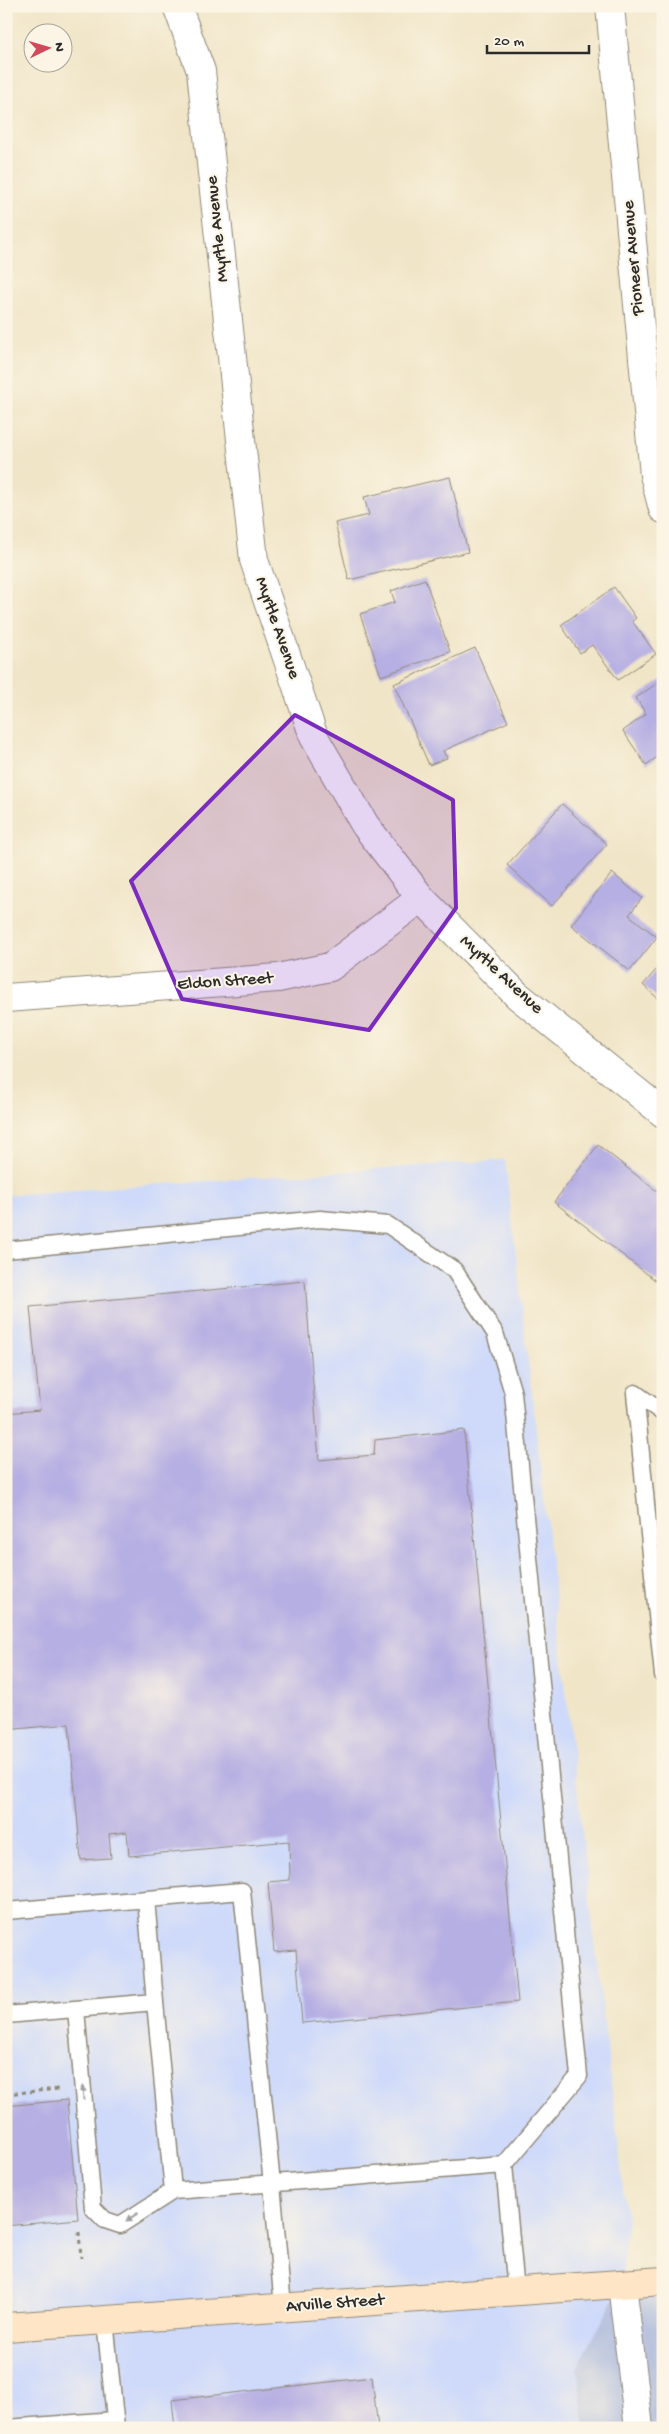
<svg xmlns="http://www.w3.org/2000/svg" width="669" height="2434" viewBox="0 0 669 2434" font-family="'Gochi Hand',sans-serif">
<rect width="100%" height="100%" fill="#fcf5e5"/>
<filter id="ink" filterUnits="userSpaceOnUse"><feTurbulence type="fractalNoise" baseFrequency=".02" numOctaves="2"/><feDisplacementMap in="SourceGraphic" scale="10" xChannelSelector="R" yChannelSelector="G"/><feConvolveMatrix kernelMatrix="1 2 1 2 8 2 1 2 1" color-interpolation-filters="sRGB"/></filter>
<filter id="wash" filterUnits="userSpaceOnUse"><feTurbulence type="fractalNoise" baseFrequency=".0096" numOctaves="4" result="noise"/><feDisplacementMap in="SourceGraphic" scale="20" xChannelSelector="R" yChannelSelector="G"/><feGaussianBlur stdDeviation="1.12" result="paint"/><feColorMatrix in="noise" values="0 0 0 0 0 0 0 0 0 0 0 0 0 0 0 0 0 1.4 0 .05"/><feComposite in="paint" operator="in"/></filter>
<g filter="url(#wash)">
<rect width="100%" height="100%" fill="#f0e5c7"/>
<path fill="#cfdafa" d="M505,1160L627,2222L622,2284L585,2428H6V1195Z"/>
<path fill="#bac4de" d="M663,2281V2428H585L577,2368L622,2284Z"/>
<g id="blocks">
<path fill="#b6afe3" d="M450,477L468,552L349,580L335,523L369,515L364,497Z
M425,579L450,652L381,676L360,614L395,602L391,591Z
M614,587L636,618L632,621L656,654L618,680L592,645L580,653L561,625Z
M475,648L508,722L443,751L447,758L429,765L394,684Z
M663,679V753L646,765L623,731L646,714L636,698Z
M562,804L607,844L552,906L507,865Z
M612,873L642,898L629,915L657,937L630,971L571,925Z
M663,962V1003L643,985Z
M598,1145L663,1196V1280L660,1284L554,1202Z
M305,1281L319,1460L374,1455L375,1440L464,1430L518,2002L302,2023L296,1950L274,1952L268,1882L290,1880L289,1841L129,1856L127,1832L109,1834L111,1858L81,1860L69,1724L6,1730V1413L40,1410L30,1307Z
M67,2100L78,2219L6,2226V2106Z
M372,2377L378,2428H175L172,2400Z"/>
</g>
</g>
<g filter="url(#ink)">
<use href="#blocks" fill-opacity="0" stroke="#8e8879" stroke-width="1"/>
<g fill="none" stroke-linecap="round" stroke-linejoin="round">
<defs>
<path id="service" d="M6,1250L320,1219L388,1225L454,1270L495,1333L513,1393L579,2076L504,2165L516,2291
M663,1413L635,1393L663,1675
M146,1899L155,2002
M6,1911L242,1891L272,2184L283,2307
M76,2009L93,2208L105,2220L120,2225L173,2191L504,2165
M6,2015L155,2002L173,2191
M105,2320L116,2428
M7,2428L115,2420"/>
<path id="minor" d="M177,6L201,71L254,560L314,737L365,825L421,898L517,995L663,1113
M610,6L654,475L663,509
M6,998L278,978L330,967L421,898
M622,2284L639,2428"/>
<path id="secondary" d="M6,2327L663,2281"/>
</defs>
<use href="#service" stroke="#8e8879" stroke-width="19"/>
<use href="#minor" stroke="#8e8879" stroke-width="30"/>
<use href="#secondary" stroke="#8e8879" stroke-width="30"/>
<path stroke="#8e8879" stroke-width="3" stroke-dasharray="4 4" stroke-linecap="butt" d="M6,2094L58,2089
M79,2232L81,2258"/>
<use href="#service" stroke="#fff" stroke-width="16"/>
<use href="#minor" stroke="#fff" stroke-width="28"/>
<use href="#secondary" stroke="#fee5c5" stroke-width="28"/>
</g>
<defs><path id="oneway-solid" d="M-6-.8H1V-3.2L6.5 0L1 3.2V.8H-6Z" transform="scale(1.25)"/></defs>
<g fill="#a0a0a0">
<use href="#oneway-solid" transform="translate(83 2093) rotate(-95)"/>
<use href="#oneway-solid" transform="translate(132 2217) rotate(147)"/>
</g>
</g>
<path fill="#7b2cbf" fill-opacity="0.2" stroke="#7b2cbf" stroke-width="4" stroke-linejoin="round" d="M295,715L453,800L456,908L369,1030L182,999L131,881Z"/>
<g text-anchor="middle" dominant-baseline="central" stroke-width="4" stroke-linejoin="round" paint-order="stroke">
<g font-size="18" fill="#2b2b2b" stroke="#fcf5e5">
<text transform="translate(218 229) rotate(-96)">Myrtle Avenue</text>
<text transform="translate(634 258) rotate(-95)">Pioneer Avenue</text>
<text transform="translate(277 628) rotate(71)">Myrtle Avenue</text>
<text transform="translate(501 975) rotate(43)">Myrtle Avenue</text>
<text transform="translate(225 982) rotate(-4)">Eldon Street</text>
<text transform="translate(335 2304) rotate(-4)">Arville Street</text>
</g>
</g>
<rect width="669" height="2434" fill="none" stroke="#fcf5e5" stroke-width="25"/>
<g transform="translate(48 48) rotate(85)"><circle r="24" fill="#fcf5e5" stroke="#a8a49b"/>
<path d="M0-4L9 19L0 12L-9 19Z" fill="#d1495b"/>
<text y="-8" font-size="14" font-weight="bold" text-anchor="middle" fill="#2b2b2b">N</text>
</g>
<path d="M487 45v8h102v-8" fill="none" stroke="#2b2b2b" stroke-width="2.5"/>
<text x="494" y="45" font-size="15" fill="#2b2b2b" stroke="#fcf5e5" stroke-width="4" paint-order="stroke">20 m</text>
</svg>
